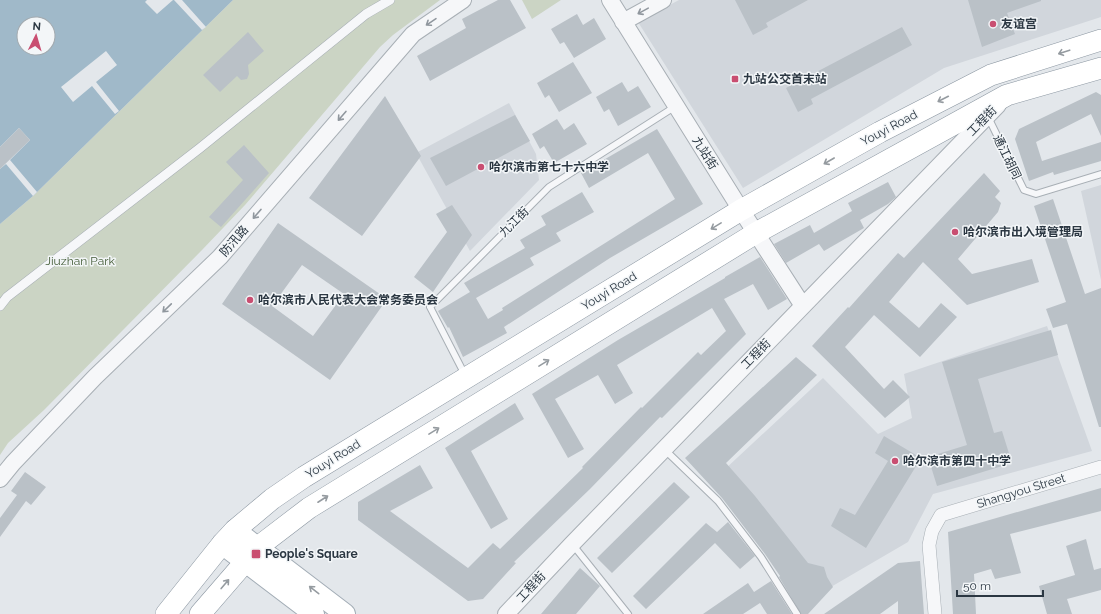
<svg xmlns="http://www.w3.org/2000/svg" width="1101" height="614" viewBox="0 0 1101 614" font-family="Raleway,'Noto Sans SC',sans-serif">
<rect width="100%" height="100%" fill="#e3e7eb"/>
<path fill="#d1d6dc" d="M679,0H1101V17L944,68L743,188L638,22Z
M509,103L536,154L539,180L470,251L416,153Z
M1101,185V280L1081,191Z
M1047,326L1092,451L933,494L908,542L824,591L723,471L823,378L878,434L912,418L904,374Z"/>
<path fill="#cbd4c4" d="M233,0H440L393,35L380,47L245,205L202,250L44,410L8,443L0,455V224L33,196Z
M522,0H561L532,19Z"/>
<path fill="#a0b9c9" fill-rule="evenodd" d="M0,0H233L33,196L0,224ZM24,24H48V48H24Z"/>
<path fill="#e3e7eb" d="M147,0H173L157,14L145,2Z
M174,0H182L206,27L202,30Z
M106,51L117,65L96,82L119,111L115,114L92,86L73,102L61,87Z
M19,128L30,140L10,160L37,192L33,196L6,164L0,169V147Z"/>
<path fill="#bac1c7" fill-rule="evenodd" d="M498,0H510L526,28L430,81L417,56L466,28L462,19Z
M735,0H808L766,23L768,27L753,35Z
M968,0H1041V1L1007,13L1015,34L982,47Z
M577,14L583,25L594,18L606,39L574,58L564,42L560,44L551,29Z
M902,27L912,45L811,99L813,104L798,112L786,88Z
M248,32L264,51L248,65L249,74L247,79L241,80L237,76L220,92L203,75Z
M573,62L592,93L559,112L549,95L545,98L537,83Z
M622,82L628,92L638,86L651,107L618,126L609,109L604,112L596,97Z
M1096,92L1101,95V136L1091,114L1036,142L1042,161L1101,142V161L1054,175L1053,172L1029,181L1015,139L1019,129Z
M385,96L421,156L362,236L309,198Z
M515,115L530,141L446,186L430,158Z
M557,119L564,130L574,123L587,144L554,163L544,146L540,149L532,134Z
M19,128L30,140L0,169V147Z
M657,129L703,204L610,258L504,327L507,333L463,357L449,327L448,328L438,311L470,292L464,283L525,248L520,240L546,225L541,216L582,192L594,212L556,233L561,241L530,258L534,265L476,298L488,319L503,310L502,308L675,199L648,153L589,188L581,173Z
M244,145L269,173L221,227L209,217L243,180L226,162Z
M984,173L1000,191L995,197L1001,203L998,212L958,259L972,274L1032,259L1039,282L967,305L923,262L889,302L919,328L941,303L957,317L920,357L874,315L845,347L884,389L893,380L910,397L885,418L812,346L848,307L849,308L898,253L904,258Z
M888,182L896,197L888,204L860,220L864,228L824,251L819,244L786,263L774,244L810,225L814,233L852,211L848,203Z
M1053,199L1085,294L1101,288V427H1099L1067,324L1053,328L1046,309L1066,302L1034,206Z
M452,205L472,235L433,292L414,277L447,232L436,214Z
M278,223L387,299L330,380L222,304ZM302,265L344,294L313,336L272,306Z
M760,257L787,299L768,310L753,284L724,299L746,334L662,418L660,417L590,489L514,562L516,563L483,599L468,601L358,520V502L420,465L433,488L390,511L468,568L493,543L500,549L583,468L582,467L641,407L642,408L698,352L701,355L726,331L712,308L617,365L633,393L615,404L598,375L555,399L584,449L568,458L532,394L618,340L725,278V277Z
M1051,330L1058,355L978,379L994,433L1002,431L1012,463L937,486L928,457L967,445L942,362Z
M796,357L817,375L726,463L755,496L808,563L824,567L827,577L833,587L808,614H801L779,577L780,576L765,554L722,498L685,458Z
M515,403L524,419L471,451L508,519L491,529L445,448Z
M884,436L921,458L866,548L831,526L840,508L855,515L888,461L875,453Z
M25,472L46,487L31,505L26,501L0,537V518L17,495L11,491Z
M674,482L690,497L612,573L597,558Z
M1101,488V511L1010,534L1021,573L995,579L991,569L974,574L976,614H953L948,532Z
M728,522L755,556L740,569L715,543L646,609L633,596L706,523L717,532Z
M1086,539L1094,570L1101,568V590L1067,599L1072,614H1047L1039,586L1075,575L1066,546Z
M920,561L924,614H898V601L880,614H824L898,563Z
M580,568L600,586L576,614H541Z
M771,581L792,614H767L760,603L743,614H703L748,583L754,592Z"/>
<g fill="none" stroke-linecap="round" stroke-linejoin="round">
<defs>
<path id="service" d="M988,117L1024,190L1036,194L1101,174
M465,375L430,307L549,187L676,106
M664,449L718,501L761,557L797,614
M573,545L628,614"/>
<path id="pedestrian" d="M0,306L7,297L200,148L366,14L390,0"/>
<path id="minor" d="M935,614L929,545L932,531L941,515L1101,467"/>
<path id="tertiary" d="M610,0L741,210L803,306
M623,22L663,0
M0,479L13,463L95,377L220,257L413,34L463,0
M506,614L572,544L998,105"/>
<path id="primary" d="M235,530L345,614
M222,544L314,614"/>
<path id="trunk" d="M166,614L222,544L235,530L272,499L304,477L741,210L880,132L991,75L1101,40
M200,614L258,547L309,508L756,233L1007,95L1101,68"/>
</defs>
<use href="#service" stroke="#a8afb5" stroke-width="8"/>
<use href="#pedestrian" stroke="#a8afb5" stroke-width="10"/>
<use href="#minor" stroke="#a8afb5" stroke-width="14"/>
<use href="#tertiary" stroke="#a8afb5" stroke-width="18"/>
<use href="#primary" stroke="#a3adb6" stroke-width="22"/>
<use href="#trunk" stroke="#8b96a1" stroke-width="22"/>
<use href="#service" stroke="#f6f7f9" stroke-width="6"/>
<use href="#pedestrian" stroke="#f6f7f9" stroke-width="9"/>
<use href="#minor" stroke="#f6f7f9" stroke-width="13"/>
<use href="#tertiary" stroke="#f6f7f9" stroke-width="16"/>
<use href="#primary" stroke="#fff" stroke-width="20"/>
<use href="#trunk" stroke="#fff" stroke-width="21"/>
</g>
<defs><path id="oneway-shaft" d="M-6 0H5M1.5-3L5.5 0L1.5 3" fill="none" stroke-width="1.6" stroke-linecap="round" stroke-linejoin="round"/></defs>
<g stroke="#90979e">
<use href="#oneway-shaft" transform="translate(643 11) rotate(151)"/>
<use href="#oneway-shaft" transform="translate(431 22) rotate(146)"/>
<use href="#oneway-shaft" transform="translate(342 116) rotate(131)"/>
<use href="#oneway-shaft" transform="translate(257 214) rotate(131)"/>
<use href="#oneway-shaft" transform="translate(167 308) rotate(136)"/>
</g>
<g stroke="#959ba0">
<use href="#oneway-shaft" transform="translate(1064 52) rotate(162)"/>
<use href="#oneway-shaft" transform="translate(943 99) rotate(153)"/>
<use href="#oneway-shaft" transform="translate(829 161) rotate(150)"/>
<use href="#oneway-shaft" transform="translate(716 226) rotate(149)"/>
<use href="#oneway-shaft" transform="translate(544 363) rotate(-32)"/>
<use href="#oneway-shaft" transform="translate(434 431) rotate(-32)"/>
<use href="#oneway-shaft" transform="translate(323 499) rotate(-33)"/>
<use href="#oneway-shaft" transform="translate(225 584) rotate(-50)"/>
<use href="#oneway-shaft" transform="translate(314 590) rotate(-142)"/>
</g>
<g fill="#c94e71" stroke="#f3f6f8" stroke-width="1.5">
<circle cx="993" cy="24" r="4"/>
<rect x="731" y="75" width="8" height="8" rx="2"/>
<circle cx="481" cy="167" r="4"/>
<circle cx="955" cy="232" r="4"/>
<circle cx="250" cy="300" r="4"/>
<circle cx="895" cy="461" r="4"/>
<rect x="251" y="549" width="10" height="10" rx="2"/>
</g>
<g text-anchor="middle" dominant-baseline="central" stroke-width="3" stroke-linejoin="round" paint-order="stroke">
<g font-size="12" font-weight="bold" fill="#2b3742" stroke="#f3f6f8" text-anchor="start">
<text x="1001" y="24">友谊宫</text>
<text x="743" y="79">九站公交首末站</text>
<text x="489" y="167">哈尔滨市第七十六中学</text>
<text x="963" y="232">哈尔滨市出入境管理局</text>
<text x="258" y="300">哈尔滨市人民代表大会常务委员会</text>
<text x="903" y="461">哈尔滨市第四十中学</text>
<text x="265" y="554">People's Square</text>
</g>
<g font-size="12" fill="#2b3742" stroke="#f3f6f8">
<text transform="translate(982 121) rotate(-46)">工程街</text>
<text transform="translate(889 128) rotate(-28)">Youyi Road</text>
<text transform="translate(705 153) rotate(58)">九站街</text>
<text transform="translate(1007 157) rotate(64)">通江胡同</text>
<text transform="translate(514 222) rotate(-45)">九江街</text>
<text transform="translate(234 241) rotate(-49)">防汛路</text>
<text transform="translate(609 291) rotate(-31)">Youyi Road</text>
<text transform="translate(756 354) rotate(-46)">工程街</text>
<text transform="translate(333 459) rotate(-32)">Youyi Road</text>
<text transform="translate(1021 491) rotate(-17)">Shangyou Street</text>
<text transform="translate(531 587) rotate(-47)">工程街</text>
</g>
<g font-size="12" fill="#455d39" stroke="#f3f6f8">
<text x="80" y="261">Jiuzhan Park</text>
</g>
</g>
<g transform="translate(36 36) rotate(5)"><circle r="19" fill="#f3f6f8" stroke="#a3aaaf"/>
<path d="M0-3L7 15L0 10L-7 15Z" fill="#c94e71"/>
<text y="-6" font-size="11" font-weight="bold" text-anchor="middle" fill="#2b3742">N</text>
</g>
<path d="M957 590v6h86v-6" fill="none" stroke="#2b3742" stroke-width="2"/>
<text x="963" y="590" font-size="12" fill="#2b3742" stroke="#f3f6f8" stroke-width="3" paint-order="stroke">50 m</text>
</svg>
